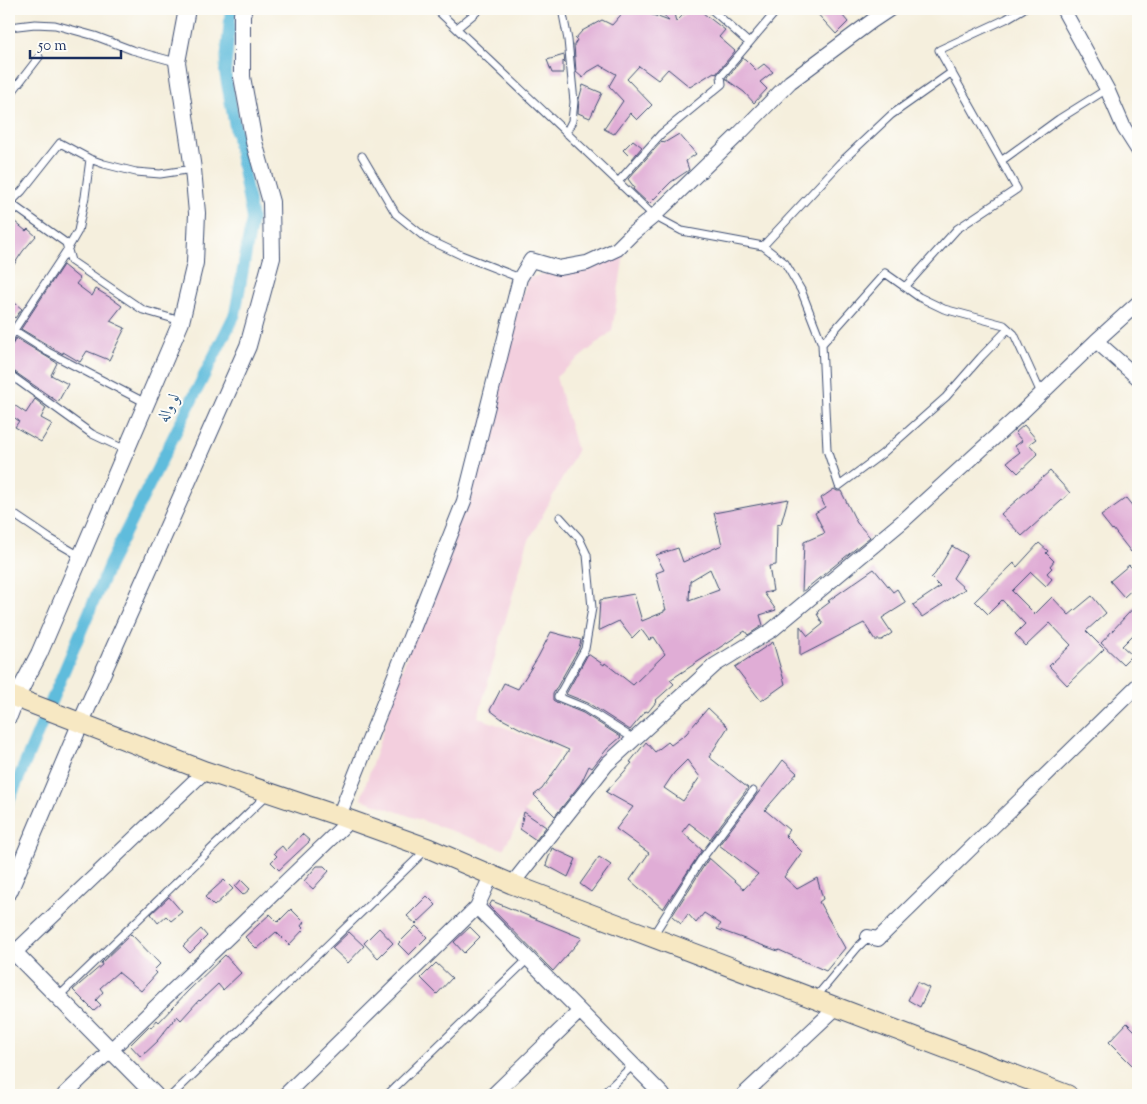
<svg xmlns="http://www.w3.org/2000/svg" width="1147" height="1104" viewBox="0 0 1147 1104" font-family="'Sorts Mill Goudy',Amiri,serif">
<rect width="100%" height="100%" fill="#fdfcf7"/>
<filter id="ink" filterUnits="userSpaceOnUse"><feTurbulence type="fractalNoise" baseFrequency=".02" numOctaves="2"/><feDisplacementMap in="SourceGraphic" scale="10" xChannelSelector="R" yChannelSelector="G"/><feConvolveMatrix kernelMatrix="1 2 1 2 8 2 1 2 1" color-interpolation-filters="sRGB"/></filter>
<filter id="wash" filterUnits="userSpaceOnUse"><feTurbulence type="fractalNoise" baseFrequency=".0096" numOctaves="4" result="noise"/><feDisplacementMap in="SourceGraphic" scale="20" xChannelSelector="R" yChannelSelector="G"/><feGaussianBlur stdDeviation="1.12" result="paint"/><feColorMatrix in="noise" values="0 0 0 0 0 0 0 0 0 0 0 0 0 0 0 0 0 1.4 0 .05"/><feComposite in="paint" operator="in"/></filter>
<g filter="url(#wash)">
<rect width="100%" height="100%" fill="#f5efdd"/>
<path fill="#f3cfde" d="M624,254L612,331L556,377L577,451L527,544L478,717L561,750L503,849L361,799L528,278Z"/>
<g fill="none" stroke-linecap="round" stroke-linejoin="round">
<path stroke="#5ebcdc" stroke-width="12" d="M9,801L109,565L235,314L252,219L225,72L231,9"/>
</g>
<g id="blocks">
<path fill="#e0add6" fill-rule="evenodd" d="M626,9H636L669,21L659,9H673L676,22L689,9H699L703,13L725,30L719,37L735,51L716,74L714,72L690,87L668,69L658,80L639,66L627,79L652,105L637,120L630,113L614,134L604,129L623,101L609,86L616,74L600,65L588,72L583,78L576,72L574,45L577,40L575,39L582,31L602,20L612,25Z
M813,9H837L848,22L836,34Z
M564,55L565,63L563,61V73H552L547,60Z
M743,58L745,59L756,70L764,64L773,72L760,82L767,89L754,103L744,92L727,80V78Z
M583,85L602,93L590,118L578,113L579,99Z
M679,134L696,154L686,161L689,170L671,182L649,204L633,189L634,187L628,179L662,141L664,143Z
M633,140L642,147L632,159L623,150Z
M9,217L26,231L28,229L36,236L23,251L9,272Z
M63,265L80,279L76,284L92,296L96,289L111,298L122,306L110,321L125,328L109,360L87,351L80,362L63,352V354L51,347L21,329Z
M9,298L22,309L15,318L9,313Z
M16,338L57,363L51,375L68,384L58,402L12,370L9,369V346L12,345Z
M35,399L46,408L41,418L52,424L41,442L15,427L19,421L9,414L14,405L26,413Z
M1024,425L1036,439L1029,444L1038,454L1018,473L1007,462L1020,452L1015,446L1022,441L1015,433Z
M1050,471L1070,493L1022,536L1001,514Z
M834,489L837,491H841L857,523L870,537L802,592L804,542L825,533L815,513L825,507L821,498Z
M1126,498L1138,513V546L1131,552L1113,529L1112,530L1101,516Z
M788,499L781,524L777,525L776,565L769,566L773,591L764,593L776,610L760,615L763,625L748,635L745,631L670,680L674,684L655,701L656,702L648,712L646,711L630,730L588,703L566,694L588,654L604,665L605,663L633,685L665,654L654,637L649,640L641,629L632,638L619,621L598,631L600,600L634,594L642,621L664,612V610H666L656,573L664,570L656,555L678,548L683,562L722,545L714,513ZM710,569L719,590L689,601L690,581Z
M1039,543L1048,551L1046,553L1054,561L1050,566L1052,568L1047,573L1052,579L1046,586L1031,572L1012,591L1035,614L1052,597L1069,615L1092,596L1106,613L1086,631L1104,649L1067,685L1049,666L1071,645L1050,623L1026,646L1015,634L1025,624L1002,600L988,614L975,601L1014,563L1017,567Z
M952,546L967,555L953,578L965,589L922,617L913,605L940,587L931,578L935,574Z
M1129,565L1138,574V584L1124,597L1110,581Z
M874,569L893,592L897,589L906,603L882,618L892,633L882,640H875L864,623L800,656V626L808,636L823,624L817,614H819L818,611L830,602L828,601Z
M1138,603V630L1122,646L1132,655L1123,664L1101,643Z
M551,632L581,640L579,648L553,694V700L556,702L583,713L621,737L607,749L592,768L589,766L581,783L555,816L534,795L542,789L569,750L523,730L502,719L490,710L504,683L518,689L538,657Z
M773,642L785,684L761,701L735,667Z
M708,708L728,727L709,757L748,788L710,839L689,823L682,832L702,850L663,909L630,880L649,853L616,829L633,807L606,792L632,763L630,762L646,742L655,752L668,742L671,745L686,734ZM687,760L700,777L683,801L664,788L674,773Z
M783,760L797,773L765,810L789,830L785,835L802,852L784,877L797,889L817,878L823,899L819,902L845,948L826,971L779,950L778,951L717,929L721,924L704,913L696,923L688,914L681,924L672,916L709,858L744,889L758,874L719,845Z
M524,812L546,827L536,840L520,829Z
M302,834L310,841L279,870L271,862L277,856L274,853L282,846L286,851Z
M552,848L576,859L568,877L546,865Z
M599,857L611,865L591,892L580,884Z
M317,866H324L329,871L313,889L304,881Z
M224,880L233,889L214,906L205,897Z
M241,880L250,889L243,895L235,887Z
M427,896L436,905L416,924L407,916Z
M169,897L182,912L171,921L166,916L158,923L151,914Z
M492,901L582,938L553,971L489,906Z
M291,909L304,922L301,926L304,929L289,945L276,932L257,949L245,937L270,914L278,922Z
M416,926L427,937L409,955L398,944Z
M470,927L480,937L464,953L454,942Z
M379,928L393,943L378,958L364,943Z
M201,929L207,936L190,953L183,946Z
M349,932L364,946L348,963L332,948Z
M131,934L160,964L154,970L157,973L141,991L118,972L100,988L103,992L96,1000L101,1005L94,1011L73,990L102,965L101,963Z
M225,955L241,973L223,990L218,984L200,1001L199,1000L181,1020L177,1016L157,1041H158L141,1057L130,1045L149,1026L151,1028L157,1020L159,1022L187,992Z
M436,963L452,978L437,994L421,978Z
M917,982L929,988L920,1007L908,1000Z
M1127,1023L1138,1034V1071L1109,1042Z"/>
</g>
</g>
<g filter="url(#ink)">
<use href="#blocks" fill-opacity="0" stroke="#3c4c71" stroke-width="1"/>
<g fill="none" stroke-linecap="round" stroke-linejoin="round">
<defs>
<path id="service" d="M436,9L654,216L682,231L763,246L785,263L801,290L822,344L827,450L839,486L882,454L946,397L981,357L1008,329
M562,9L568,40L574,102L572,121L566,133
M711,9L749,43
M9,27L35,24L55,25L95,36L132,50L176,62
M457,28L480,9
M9,96L39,57
M362,156L396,214L427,239L461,255L520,278
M1001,161L1059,119L1107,89
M618,182L661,134L722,84L721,76L778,9
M763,246L840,163L891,115L952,72
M905,287L957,229L1017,189L939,50L1006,19L1023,9
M181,321L143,310L71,261L66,243L10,203L22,191L60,143L90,159L104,164L136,172L160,174L193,169
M9,327L48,352L146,403
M9,341L14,330L67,250L78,231L85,197L90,159
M822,344L885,273L919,297L944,309L1004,325L1014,334L1041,393
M9,374L92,434L126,450
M9,511L49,538L80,556
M560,517L579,538L587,555L592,608L585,649L558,697L585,708L634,739
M652,937L701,860L753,791
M58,997L268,794
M816,997L857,948L868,937
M172,1095L427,849
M387,1095L529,958
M602,1095L633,1065"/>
<path id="minor" d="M1063,9L1107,89L1124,128L1138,150
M1096,341L1138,378
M339,816L464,501L520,278L531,260L559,268L587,263L617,249L632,234L654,216L740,133L790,82L872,21L890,9
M491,876L477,907L663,1095
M512,884L607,764L715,665L772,630L903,521L1016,418L1096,341L1138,303
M868,937L878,939L1138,685
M14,953L205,771
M64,1095L350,820
M285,1095L477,907
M493,1095L580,1011
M743,1095L836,1008"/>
<path id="tertiary" d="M9,716L16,698L39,654L181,322L195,263L197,213L193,169L177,62L187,9
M9,892L81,722L248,346L272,258L271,202L254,142L242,77V14L244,9
M9,947L155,1095"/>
<path id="secondary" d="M9,695L205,771L339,816L428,848L512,884L1068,1095"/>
</defs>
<use href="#service" stroke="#3c4c71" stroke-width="9"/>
<use href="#minor" stroke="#3c4c71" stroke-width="16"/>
<use href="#tertiary" stroke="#3c4c71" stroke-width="18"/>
<use href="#secondary" stroke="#3c4c71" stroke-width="21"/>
<use href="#service" stroke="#fff" stroke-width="7"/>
<use href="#minor" stroke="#fff" stroke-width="14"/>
<use href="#tertiary" stroke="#fff" stroke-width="16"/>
<use href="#secondary" stroke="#f7e8c3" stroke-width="19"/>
</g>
</g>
<g text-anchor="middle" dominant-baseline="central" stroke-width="4" stroke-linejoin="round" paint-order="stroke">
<g font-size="16" font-style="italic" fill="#2f5984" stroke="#fdfcf7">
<text transform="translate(170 408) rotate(-63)">لو واله</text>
</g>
</g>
<rect width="1147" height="1104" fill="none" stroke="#fdfcf7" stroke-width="30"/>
<path d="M30 50v8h91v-8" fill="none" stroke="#1b2f5e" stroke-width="2.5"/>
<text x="38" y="50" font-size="15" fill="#1b2f5e" stroke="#fdfcf7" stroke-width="4" paint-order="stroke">50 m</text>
</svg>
